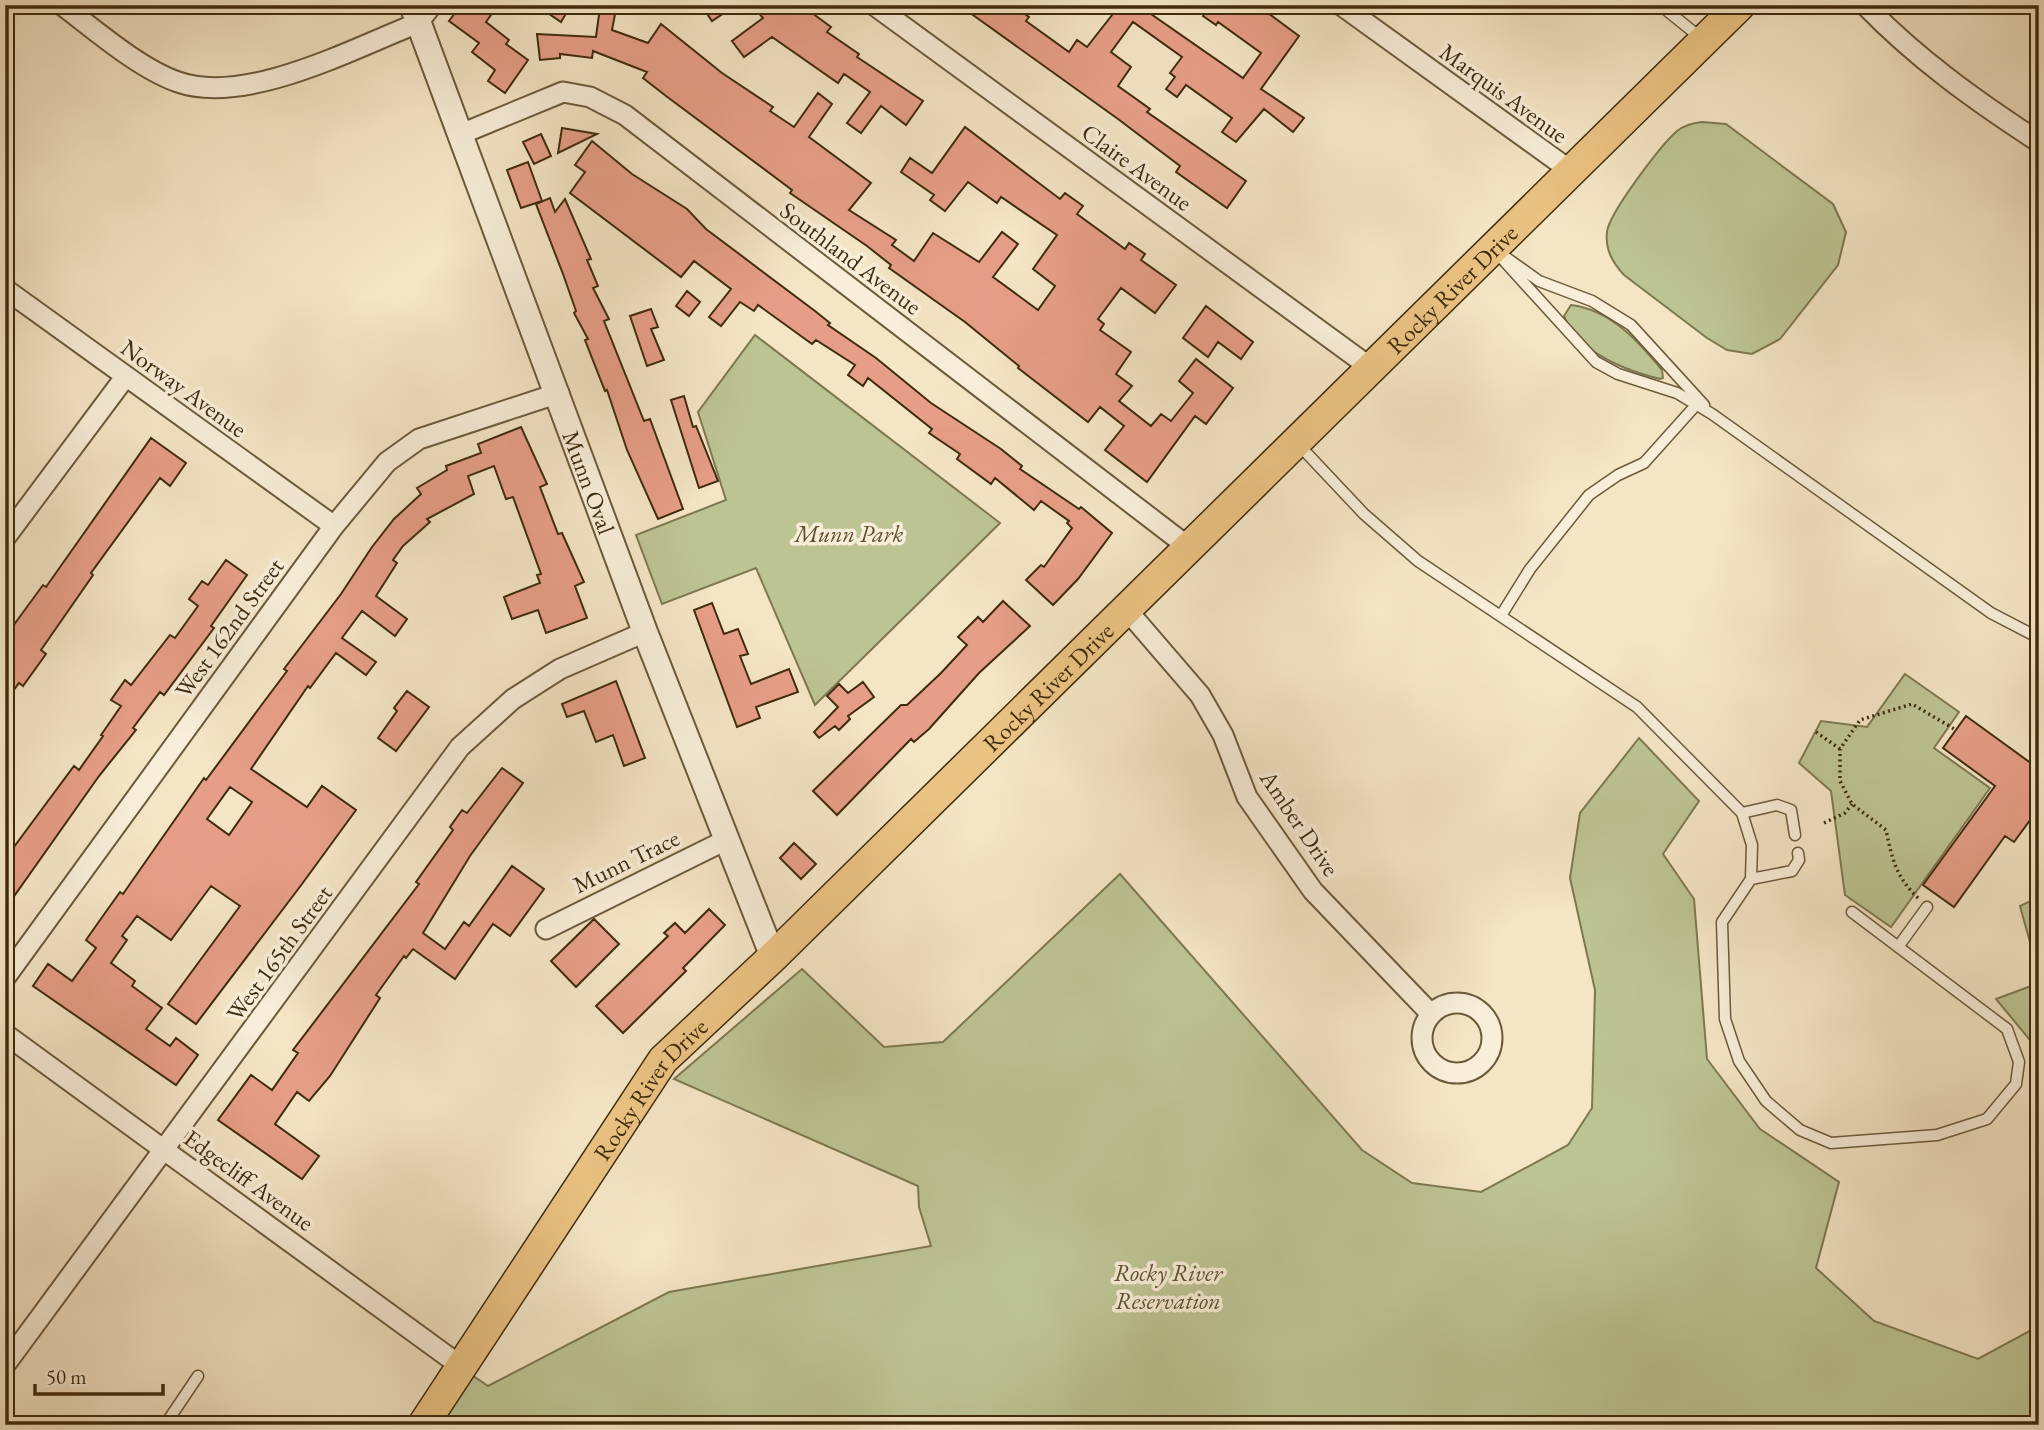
<svg xmlns="http://www.w3.org/2000/svg" width="2044" height="1430" viewBox="0 0 2044 1430" font-family="'EB Garamond',serif">
<rect width="100%" height="100%" fill="#f4e5c5"/>
<filter id="stains"><feTurbulence type="fractalNoise" baseFrequency=".00286" numOctaves="4"/><feColorMatrix values="0 0 0 0 .2 0 0 0 0 .09 0 0 0 0 .02 0 0 0 .5 -.17"/></filter>
<radialGradient id="worn" r=".72"><stop offset=".6" stop-color="#630" stop-opacity="0"/><stop offset="1" stop-color="#630" stop-opacity=".3"/></radialGradient>
<path fill="#bdc494" stroke="#7e7850" stroke-width="2" d="M1702,122L1726,124L1833,204L1846,232L1838,265L1780,339L1752,354L1727,350L1707,338L1624,275C1613,263 1605,250 1607,232C1609,213 1661,145 1677,131C1685,125 1692,123 1702,122Z
M1571,305C1611,310 1638,341 1662,370L1663,378L1660,379C1624,370 1579,353 1564,316Z
M755,335L1000,523L815,705L756,568L662,604L636,535L726,500L698,412Z
M1905,674L1959,712L1934,748L1990,788L1891,927L1845,895L1831,791L1799,763L1821,721L1867,727Z
M1639,738L1699,801L1663,854L1694,899L1707,1059L1760,1129L1839,1182L1816,1268L1874,1321L1978,1359L2039,1326V1425H422L460,1367L488,1386L669,1292L931,1246L919,1207L918,1186L674,1079L802,969L884,1047L943,1042L1120,874L1362,1150L1412,1183L1481,1192L1568,1145L1592,1108L1595,990L1570,878L1580,813Z
M2039,897V975L2020,906Z
M2039,983V1051L1996,999Z"/>
<path fill="#e79e88" stroke="#3f2b0d" stroke-width="2" fill-rule="evenodd" d="M461,5H498L486,22L509,40L506,44L528,60L505,93L488,81L495,70L472,52L479,43L449,21Z
M536,5H571L561,22Z
M701,5H736L712,21Z
M752,5H801L831,27L827,32L859,54L857,57L923,101L906,125L881,106L861,133L847,123L870,92L844,74L838,83L772,37L744,57L732,41L763,18Z
M959,5H1012L1029,17L1026,21L1069,52L1077,40L1087,47L1120,5H1138L1243,78L1261,53L1218,22L1216,25L1203,16L1210,5H1274L1268,13L1299,36L1261,89L1304,118L1293,132L1264,109L1236,142L1222,132L1232,118L1186,85L1177,97L1166,89L1175,77L1170,73L1182,57L1133,22L1111,52L1131,67L1118,86L1150,109L1147,112L1246,181L1227,208L1176,172L1180,166L1118,119Z
M600,7L616,9L612,30L648,43L661,24L722,73L773,107L770,111L794,127L818,93L832,104L809,137L871,183L849,210L896,240L892,245L914,261L933,233L979,262L1002,232L1018,244L993,277L1038,310L1055,286L1033,269L1057,235L1001,197L997,203L968,182L945,211L930,200L934,195L901,172L910,158L932,173L965,127L1060,199L1065,193L1083,206L1077,214L1125,249L1129,243L1145,254L1141,260L1176,285L1155,313L1121,288L1098,319L1104,324L1100,330L1131,352L1116,374L1132,386L1119,401L1151,426L1161,414L1171,421L1193,393L1179,381L1196,359L1233,388L1206,424L1195,416L1147,482L1105,450L1124,426L1100,407L1088,422L1018,368L1019,366L965,322L889,268L891,265L867,246L790,193L792,190L666,96L643,78L647,72L593,51L592,58L560,54V58L540,60L537,34L596,37Z
M562,128L597,134L558,153Z
M541,134L551,156L534,164L523,142Z
M592,141L632,174L687,209L706,229L815,311L830,323L828,325L876,358L931,403L1001,449L1022,466L1020,469L1079,509L1081,507L1112,533L1078,579L1053,605L1026,580L1041,565L1044,567L1072,528L1067,523L1069,521L1041,501L1034,510L995,478L991,484L957,459L960,454L929,433L932,429L868,378L863,386L848,375L855,365L816,340L812,344L758,305L754,311L740,302L721,326L709,317L731,289L694,261L681,277L570,193L585,172L575,165Z
M528,162L542,201L521,208L507,170Z
M550,198L555,212L565,199L591,259L587,260L598,286L593,288L609,319L604,321L644,421L650,419L683,509L658,519L627,450L607,390L605,391L585,340L588,339L574,313L576,311L563,274L536,204Z
M687,291L700,302L689,316L676,306Z
M1206,306L1253,342L1241,359L1218,342L1208,357L1183,338Z
M651,309L658,327L651,329L664,360L647,366L630,316Z
M684,396L693,427L696,426L718,481L699,488L671,400Z
M521,427L547,484L540,487L558,534L562,533L584,582L575,586L587,618L546,633L538,610L512,619L504,597L540,583L537,575L541,574L513,497L506,499L494,466L468,476L474,494L427,519L430,522L403,546L393,560L397,563L376,596L407,619L395,636L362,611L342,638L376,662L366,675L336,653L310,688L308,686L251,769L307,807L322,786L356,810L302,884L196,1024L168,1004L240,906L211,886L171,940L137,916L122,936L127,940L111,963L135,981L132,986L162,1008L146,1029L170,1046L176,1038L198,1055L176,1085L33,986L48,964L72,981L96,948L86,940L105,913L120,892L123,894L204,778L206,780L263,703L287,671L284,669L341,594L372,547L394,519L421,494L417,488L447,470L446,466L481,453L478,444ZM230,787L252,802L229,835L207,819Z
M151,438L186,463L170,486L160,478L91,573L93,575L41,650L46,654L23,686L19,683L5,702V637L43,585L46,587Z
M226,560L247,575L211,626L214,628L164,695L160,692L133,728L136,730L99,776L5,909V859L74,766L79,770L103,736L101,735L121,706L111,700L125,680L131,685L170,635L175,638L198,606L189,599L202,581L208,585Z
M1003,601L1030,626L979,673L929,729L914,742L911,739L837,815L813,791L901,705H907L941,673L967,645L958,637L978,617L983,622Z
M712,603L724,634L738,629L748,654L740,656L751,684L789,669L798,692L756,707L760,718L737,727L694,610Z
M616,681L645,758L624,766L613,735L596,742L584,711L567,717L562,704Z
M863,682L874,697L848,716L850,719L839,730L835,726L819,738L814,732L838,707L827,696L839,684L848,693Z
M407,691L429,707L396,751L378,738L397,711L394,708Z
M1966,716L2039,769V808L2014,842L2005,836L1954,907L1923,885L1995,786L1943,748Z
M502,768L523,783L470,856L423,933L445,949L464,922L469,926L512,866L544,889L510,936L493,924L455,979L413,949L406,958L404,956L376,995L380,998L330,1076L309,1101L297,1092L275,1124L319,1156L302,1179L218,1120L251,1075L272,1090L298,1053L293,1050L419,884L416,882L453,830L450,827L462,810L467,813Z
M794,843L816,864L801,879L780,858Z
M709,909L725,925L683,968L686,971L623,1033L596,1006L668,936L664,933L675,923L685,933Z
M594,919L619,944L576,987L551,961Z"/>
<g fill="none" stroke-linecap="round" stroke-linejoin="round">
<defs>
<path id="service" d="M1660,5L1701,38
M1495,251L1596,362L1618,374L1677,393L1712,414L1991,613L2039,638
M1501,254L1539,281L1592,301L1631,325L1704,405
M1298,444L1364,514L1418,561L1637,707L1742,813L1752,845L1751,879L1722,922L1725,1019L1739,1061L1766,1101L1800,1130L1831,1143L1937,1135L1987,1119L2016,1084L2019,1062L2007,1029L1852,912
M1502,614L1530,569L1589,495L1618,475L1644,463L1696,405
M1742,813L1777,805L1791,810L1795,835
M1751,879L1792,871L1799,860L1798,853
M1898,947L1927,907
M165,1425L198,1376"/>
<path id="minor" d="M62,5C95,30 140,69 178,82C246,106 354,48 418,23L432,5
M874,5L1371,368
M1341,5L1571,171
M1865,5C1917,59 1976,101 2039,142
M461,134L563,92L590,97L625,115L1187,546
M5,289L334,526
M5,538L126,376
M1126,609L1200,695L1223,735L1247,797L1313,891L1431,1014
M546,929L728,839
M5,978L334,526L387,462L419,439L559,393
M1422 1038a35 35 0 1 1 70 0a35 35 0 1 1-70 0Z
M5,1034L462,1367
M5,1365L460,747L513,699L560,669L645,632"/>
<g id="tertiary">
<path id="s1" d="M412,5L645,632L773,957"/>
</g>
<g id="primary">
<path id="s2" d="M423,1425L663,1060L773,957L1740,5"/>
</g>
</defs>
<use href="#service" stroke="#6c5a3b" stroke-width="13"/>
<use href="#minor" stroke="#6c5a3b" stroke-width="23"/>
<use href="#tertiary" stroke="#6c5a3b" stroke-width="28"/>
<use href="#primary" stroke="#3f2b0d" stroke-width="33"/>
<path stroke="#3f2b0d" stroke-width="3.5" stroke-dasharray="2 3.5" stroke-linecap="butt" d="M1816,732L1840,749
M1824,823L1845,813L1852,804
M1918,898C1896,877 1892,859 1886,830L1852,804L1840,781V749L1860,720L1912,704L1956,730"/>
<use href="#service" stroke="#f8eed9" stroke-width="10"/>
<use href="#minor" stroke="#f8eed9" stroke-width="19"/>
<use href="#tertiary" stroke="#f8eed9" stroke-width="24"/>
<use href="#primary" stroke="#eac282" stroke-width="30"/>
</g>
<g text-anchor="middle" dominant-baseline="central" stroke-width="7" stroke-linejoin="round" paint-order="stroke">
<g font-size="24" fill="#3f2b0d" stroke="#f8eed9">
<text transform="translate(1504 93) rotate(36)">Marquis Avenue</text>
<text transform="translate(1137 167) rotate(36)">Claire Avenue</text>
<text transform="translate(851 258) rotate(37)">Southland Avenue</text>
<text stroke="none"><textPath href="#s2" startOffset="1540">Rocky River Drive</textPath></text>
<text transform="translate(184 388) rotate(36)">Norway Avenue</text>
<text stroke="none"><textPath href="#s1" startOffset="509">Munn Oval</textPath></text>
<text transform="translate(229 628) rotate(-54)">West 162nd Street</text>
<text stroke="none"><textPath href="#s2" startOffset="973">Rocky River Drive</textPath></text>
<text transform="translate(1300 823) rotate(56)">Amber Drive</text>
<text transform="translate(626 861) rotate(-26)">Munn Trace</text>
<text transform="translate(279 953) rotate(-54)">West 165th Street</text>
<text stroke="none"><textPath href="#s2" startOffset="406">Rocky River Drive</textPath></text>
<text transform="translate(249 1180) rotate(36)">Edgecliff Avenue</text>
</g>
<g font-size="24" font-style="italic" fill="#5e512f" stroke="#f8eed9">
<text x="849" y="533">Munn Park</text>
<text x="1168" y="1272">Rocky River<tspan x="1168" dy="28">Reservation</tspan></text>
</g>
</g>
<rect width="2044" height="1430" fill="none" stroke="#f4e5c5" stroke-width="28"/>
<rect x="7" y="7" width="2030" height="1416" fill="none" stroke="#3f2b0d" stroke-width="3.5"/>
<rect x="14" y="14" width="2016" height="1402" fill="none" stroke="#3f2b0d" stroke-width="2"/>
<path d="M35 1384v10h128v-10" fill="none" stroke="#3f2b0d" stroke-width="3.5"/>
<text x="46" y="1384" font-size="21" fill="#3f2b0d" stroke="#f8eed9" stroke-width="5" paint-order="stroke">50 m</text>
<rect width="100%" height="100%" filter="url(#stains)"/>
<rect width="100%" height="100%" fill="url(#worn)"/>
</svg>
